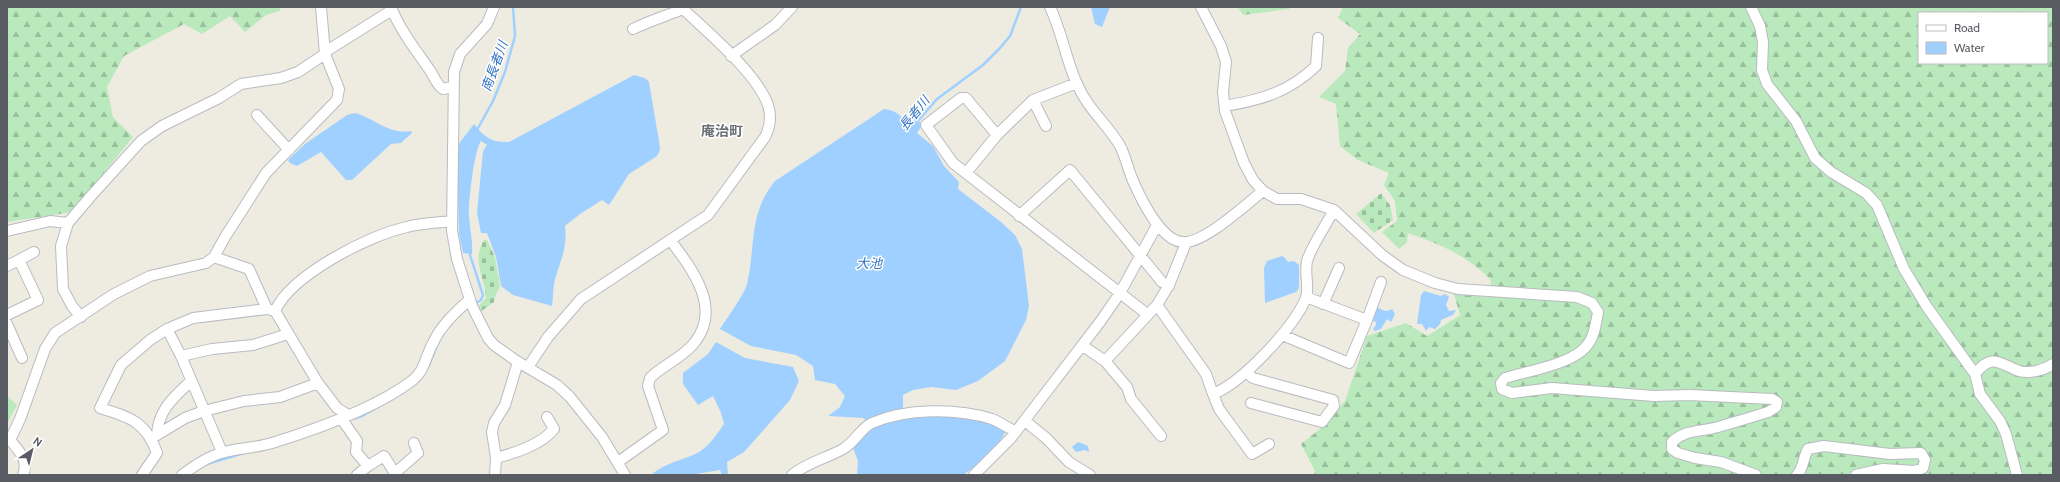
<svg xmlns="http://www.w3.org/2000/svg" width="2060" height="482" viewBox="0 0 2060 482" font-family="Cabin,'Noto Sans JP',sans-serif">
<defs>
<pattern id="forest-firs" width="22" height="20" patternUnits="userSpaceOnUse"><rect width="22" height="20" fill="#b9e9bc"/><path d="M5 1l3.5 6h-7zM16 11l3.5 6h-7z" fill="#99c09c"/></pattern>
<pattern id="cemetery-stones" width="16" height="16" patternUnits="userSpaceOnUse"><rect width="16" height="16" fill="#b9e9bc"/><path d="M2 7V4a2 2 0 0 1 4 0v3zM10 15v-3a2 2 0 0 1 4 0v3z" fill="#99c09c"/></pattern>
</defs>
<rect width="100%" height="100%" fill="#eeece0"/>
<path fill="url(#forest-firs)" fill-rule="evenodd" d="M7,7H280V11L266,15L245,32L230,16L202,34L184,24L124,56L107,87L113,117L133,137L72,212L7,222Z
M1238,7H1291L1289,9L1243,15Z
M1343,7H2053V475H1314L1315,471L1301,444L1321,428L1345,401L1367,336L1406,323L1427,336L1460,315L1454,294L1490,297L1491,280C1466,255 1442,245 1408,233L1407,242L1399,249L1382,232L1397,221L1395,201L1384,185L1389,173L1358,160L1340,146L1336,104L1319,97L1345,71L1348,48L1360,34L1338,18ZM1919,13H2047V63H1919Z
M7,396L17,405L7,424Z"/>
<path fill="url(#cemetery-stones)" d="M1381,193L1390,205L1393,220L1374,233L1356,214Z
M484,240H487L495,257L500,287L496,294L494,302L479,313L478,307L486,298C485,277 471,260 484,240Z"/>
<path fill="#9fd0ff" d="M1091,7H1110L1102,27L1095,24Z
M634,75L645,78L649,82L659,141L660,150L657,156L629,174L609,205L602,200L580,214L565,226C568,250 559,262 554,284C553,291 553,299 552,306L513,295L501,286L496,257L487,233H481L477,213L483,151L487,145L481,141C474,150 468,205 469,217C470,230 473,241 472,254L463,253L459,234L457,150L460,142L474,124C484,137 492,143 509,142Z
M884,109C895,110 900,115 908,123L914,116L922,125L917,133L933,146L944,166L959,182L958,189L1001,222L1015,235L1022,249L1029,306L1026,320L1005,361L978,381L956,390L931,387L913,390L903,395V411L866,422L864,418L828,416L840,407L845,396L835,384L815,380L813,366L796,355L751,346L720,329C727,318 744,295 747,284C756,245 748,214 775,181Z
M355,113C374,118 389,135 411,131L412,133L401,143L391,144L352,180H346L321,152L297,166L290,163L288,160L305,144L347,115Z
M1282,256L1285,258L1288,262L1294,261L1299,265V288L1296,292L1265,303L1264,268L1267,261Z
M1424,291L1441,296L1445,294L1449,297L1446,305L1449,311L1456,310L1453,315L1441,320L1440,324L1435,329L1429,327L1426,331L1422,324H1417L1421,295Z
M1377,307C1383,310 1385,313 1392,309L1395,314L1391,322L1387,319L1381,329L1375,331L1373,329L1376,325V322L1373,321Z
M716,342L745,358L793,367L799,381L790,400L744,452L727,462L728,475H722L720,470L690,475H651C665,462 683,461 699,452C709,446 717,434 724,424L721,413L713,396L698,405L683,384V373L708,354Z
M928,415C959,417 979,416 1006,430C999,448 979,464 963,475H857L858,461L853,448L873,426L898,419Z
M1078,442L1088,446L1089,452L1085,450L1076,452L1072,447Z"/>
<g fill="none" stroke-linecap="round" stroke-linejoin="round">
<path stroke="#9fd0ff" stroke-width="2.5" d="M917,122L937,99L983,65L1000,48L1010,36L1021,7
M477,130L493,101L505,72L515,36L513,7
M469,252L483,295L481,300L474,304
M429,365L436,348
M352,419L362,416L383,404
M207,464L244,453"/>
<defs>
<path id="minor" d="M391,7C400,30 415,49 429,69C435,77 435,83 443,89L452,87
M494,7L487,24L460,54L454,72L452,231L457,259L472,306L488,338L494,345L515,360L557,385L570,397L602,437L625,475
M1050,7C1062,32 1066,60 1077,84C1088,109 1105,122 1119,144C1126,156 1128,171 1134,183C1142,201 1161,240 1182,242C1203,245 1246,204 1263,191
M1201,7L1221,46L1226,62L1223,92L1225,111L1244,163L1253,180L1263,191L1277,199H1301L1334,210L1382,255L1403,270L1435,283L1458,289L1577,297L1592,303L1598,312C1596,322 1595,335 1588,344C1575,364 1527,371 1505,378L1501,383L1502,389L1512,393L1552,388L1654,396L1689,395L1772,399L1777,402L1776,407L1768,412C1752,417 1735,422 1718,427C1701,432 1686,429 1672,442V449L1678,453L1695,458L1721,462L1756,475
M1751,7L1760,26L1763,42L1762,70L1767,84L1796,121L1815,158L1831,172L1866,193L1877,205L1904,269L1927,307L1975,374L1980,394L2000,421L2006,434L2017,475
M633,29C649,21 666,16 683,9
M325,52L392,10
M731,56L775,25L792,7
M1077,83L1033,100L997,135L966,98H961L926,125L953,163L1147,314
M1033,100L1046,126
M1225,106C1261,100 1289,92 1316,66L1318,38
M257,115L289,150
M966,173L997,135
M1019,216L1070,170L1162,282L1169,286
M7,231L50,221L68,223
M214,257L249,269L267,309
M19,260L34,252
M7,266L19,260L38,300L7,315
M1323,304L1339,268
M1157,305L1206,374L1213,394C1242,383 1294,327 1306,298C1310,286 1303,270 1308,258C1314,242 1326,225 1334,210
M81,317L72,306L63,289L61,246L68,223L91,196L141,141L162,126L219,98L241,84L281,78L298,72L325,54
M1367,320L1381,282
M7,324L22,358
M167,329L181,356L222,452
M1282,335L1349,363L1367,320L1306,297
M1083,346L1105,361L1127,387L1131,399L1161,436
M181,356L212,349L253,345L288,334
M1105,361L1157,305L1169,285L1186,243
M528,367L548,337L581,299L708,215L765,137C770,127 772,117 768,105C757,73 706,31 681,7
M1246,372L1253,378L1333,400L1334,406L1322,422L1251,403
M1975,374C1992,352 2000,364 2019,371C2030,374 2044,370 2053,364
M1213,394L1219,409L1252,454L1269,444
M348,415L337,408L318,383L275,311C291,275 369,235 407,227C421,223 437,223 452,221
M341,418L357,441L356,452L368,466L384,456L396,475
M1025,421L1046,438L1069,462L1090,475
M157,435C158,410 174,397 191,381
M152,438L185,418L204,411L244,401L280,397L318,383
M496,458C515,453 541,445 554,429L547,417
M618,462L663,430L648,386L650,378C663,365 684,357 695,342C722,308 692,269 671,241
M395,473L418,453L414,443
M23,475C29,460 19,451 10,440L20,419L45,349L55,333L114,294L150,276L206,263L214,257L225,237L266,173L337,100L339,89L325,54L321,7
M142,475L157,453C146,422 130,417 100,408L121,365L150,340L167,329L193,318L267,309L275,311
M182,475C194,466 207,457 221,453C236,448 256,448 272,443C314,430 378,407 413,380C425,370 426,355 433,343C441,325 456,312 470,299
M357,475L368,466
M495,475L496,458L492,432L494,423L505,405L518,362
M792,475C808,462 825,459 843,449C854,443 861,428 872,423C906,408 957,408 992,419C1000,422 1008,428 1016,432
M974,475L1011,438L1100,322L1120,293L1157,225
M1797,475C1804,468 1803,457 1808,449L1824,446L1890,454L1921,453L1925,460L1923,468L1915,471L1883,469L1856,475"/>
</defs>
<use href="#minor" stroke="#b8bbc1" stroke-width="12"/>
<use href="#minor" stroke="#fff" stroke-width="10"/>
</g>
<g text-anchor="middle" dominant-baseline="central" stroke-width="3" stroke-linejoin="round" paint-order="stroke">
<g font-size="13" font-style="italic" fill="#3372c6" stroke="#fff">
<text transform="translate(494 66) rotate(-70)">南長者川</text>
<text transform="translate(914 113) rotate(-51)">長者川</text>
<text x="869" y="263">大池</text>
</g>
<g font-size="14" font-weight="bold" fill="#6a6f75" stroke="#fff">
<text x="722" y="131">庵治町</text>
</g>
</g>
<rect width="2060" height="482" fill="none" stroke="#595d63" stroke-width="16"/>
<rect x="1918" y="12" width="130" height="52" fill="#ffffff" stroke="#bdbec1"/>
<rect x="1926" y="25" width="20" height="6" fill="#ffffff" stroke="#bdbec1"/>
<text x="1954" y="32" font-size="12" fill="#595d63">Road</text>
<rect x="1926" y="42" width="20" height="12" fill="#9fd0ff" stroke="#bdbec1"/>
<text x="1954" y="52" font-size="12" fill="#595d63">Water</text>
<g transform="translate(32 450) rotate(35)" stroke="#ffffff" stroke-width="3" paint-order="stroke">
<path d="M0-3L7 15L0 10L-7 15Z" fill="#595d63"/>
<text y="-6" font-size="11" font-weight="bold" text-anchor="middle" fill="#595d63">N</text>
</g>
</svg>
